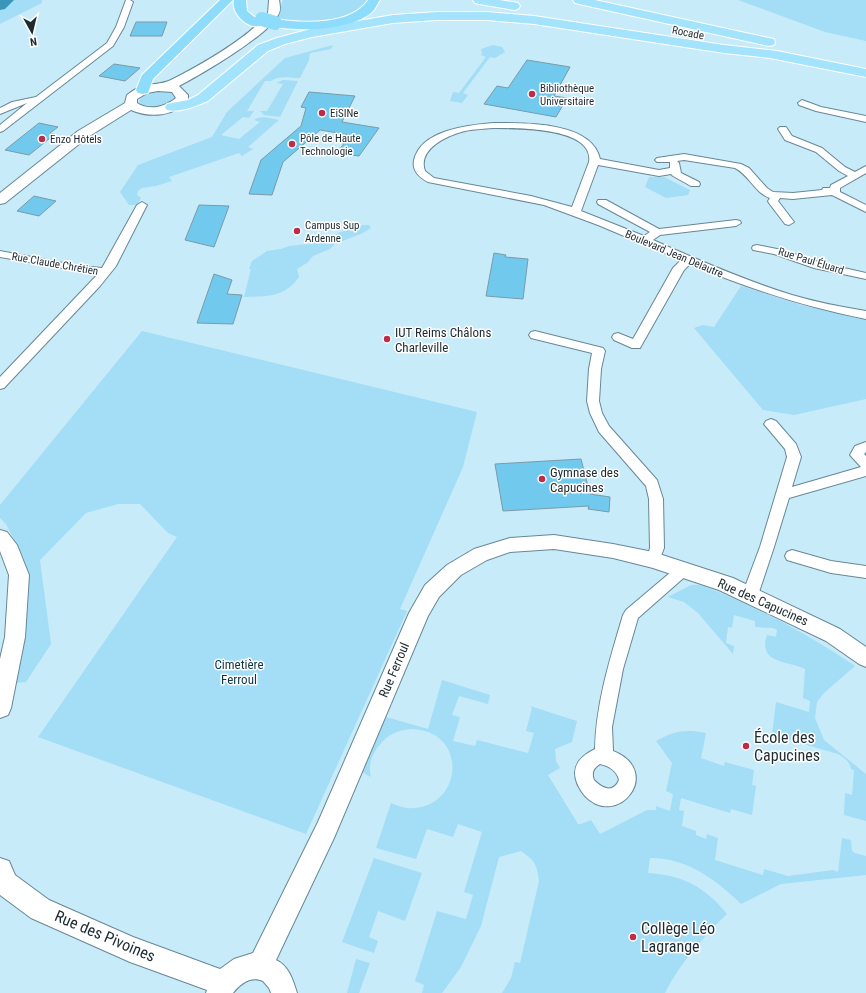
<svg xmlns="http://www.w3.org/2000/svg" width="866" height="993" viewBox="0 0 866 993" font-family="'Roboto Condensed',sans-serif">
<rect width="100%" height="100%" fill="#c8ebfa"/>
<path fill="#a3ddf6" d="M0,0H42V3L0,24Z
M283,0H368C367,3 365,6 364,8C362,10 358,12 356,13C330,26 300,24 273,19L279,12Z
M738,0H866V41L825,32Z
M333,45L331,49L310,53L309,60L300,78C290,78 279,75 271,81H265L247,111H254L249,118L243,117L221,135L239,139L260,122L254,120C261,115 270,118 279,120L248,147L253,149L242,156L239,153L169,177L172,181L156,186L142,188L138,191L137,195L141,198L137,205H129L120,192L138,165L212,137L227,112L285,58Z
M493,45L502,47L505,52L495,58L490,57L463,93L468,95L462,103L450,101L453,92L459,93L486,57L481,55L482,53L481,49Z
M283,80L298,81L280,117L264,115L260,111H267L283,84L276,83Z
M155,91L171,92L176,97L175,100C165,106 148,113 139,102L141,96Z
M649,177H664L690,190L688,195L666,198L645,187Z
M363,225H369L371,228L363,233L335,244L330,249L313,256L307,263L297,269L299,277C284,298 267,296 244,297L251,269H249L252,261L267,251L281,249L289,246L308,244L330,239L338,233Z
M741,286L801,305L866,320V399L794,415L763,410L694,328L703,325L714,327Z
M142,331L477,412L463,467L400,609L407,611L306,834L38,737L177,537L168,533L140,504H118L86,513L40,560L51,644L26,682L16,683L25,586L24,559L6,524L0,518V505Z
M691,585H699L706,587C759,608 808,634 855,666L824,693L817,702L815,718L824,740L866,774V821L844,815L845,793L852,795L854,770L851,769C850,761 844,758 838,754L772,735L776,702L809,712L810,701L803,698L805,669C789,661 757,664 767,635L776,637L777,630L773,628L755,627V621L734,615L732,628L728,627L726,643L734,646L733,654L698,613L684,602L668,597Z
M442,680L490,695L488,704L459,696L452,715L460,717L453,741L475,746L477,740L528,753L534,733L526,731L532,708L530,706L577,721L572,742L555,749L556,761L560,768L548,775L578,824H581L591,820L600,834L647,810H656V806L670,811L673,794L666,791L672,763L656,741C675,731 684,729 706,733L701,758L724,766L725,762L754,770L752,785L756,786L752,815L731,809L730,813L681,798L679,810L684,811L682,826L696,831V835L706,839L707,834L718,838L715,860L763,875L764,869L788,876L833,870L838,872L842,838L851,840L852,851L855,853L866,856V875L781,884L741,904C715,879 688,858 650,858L648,873C683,875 705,887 727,914C703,937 680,963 665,993H502L511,978L515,962L520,963L539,881C537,864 535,861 521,851L499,857L481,926L461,967L442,993H422L424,985L415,981L437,911L466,919L473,895L464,892L482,832L458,824L453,837L427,829L416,859L376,848L391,803C396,805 401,807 406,808C462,813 471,732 413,729C403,729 390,733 383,741C374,750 367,763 371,777L362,772L386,717L428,729Z
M374,858L422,873L405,921L378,911L369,937L378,941L374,953L342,942Z
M356,959L370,963L359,993H347Z"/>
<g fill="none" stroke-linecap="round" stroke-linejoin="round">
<path fill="#3a96b8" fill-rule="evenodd" d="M0,0H14L5,9L0,10Z"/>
</g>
<path fill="#71caee" stroke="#7a9aa8" d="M136,22H167L162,36H130Z
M527,60L570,67L554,96L567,98L556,117L484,104L497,86L508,88Z
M114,64L140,68L125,81L99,76Z
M309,92L355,96L342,122L379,128L359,156L337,153L350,135L320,130L283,162L272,195L249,194L261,160L301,126L306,108L301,107Z
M39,123L58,127L50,133L55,134L29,155L5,150Z
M34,196L56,201L39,216L17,211Z
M199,205L229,206L214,247L185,240Z
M494,253L506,255L505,257L528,259L523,299L486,296Z
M214,274L232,280L227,294L242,295L233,324L197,323Z
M581,459L590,494L610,497L609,512L588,509L589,506L503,511L495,464Z"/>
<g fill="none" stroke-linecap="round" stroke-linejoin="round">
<defs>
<path id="minor" d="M126,0H130L133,2L124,27L113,46L3,131L0,132V125L27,103L0,114V108L12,102L36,97L107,43L116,27Z
M802,100L821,107L866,116V122L816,111L799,105L798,103Z
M493,123C523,123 592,121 600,159L659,170L670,168V162H657L655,160L657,158L684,154L741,164L749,168L767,188L773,192L793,193L822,190L823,188H830L831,185L848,176L839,171L816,152L785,140L778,129L780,127H786L792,136L822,148L845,167L855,172L866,166V173L840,188V192L866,205V212L832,195L793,199L780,198L778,201L794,222L789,225L785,224L769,203L768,201L770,198C755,193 749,175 735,168L684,160L677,161L679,163L681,173L699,182L700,184L699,186H691L673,176L671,174L659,176L598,165L581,211L644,236L650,232L598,204L597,202L598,200H606L659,229L736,220L740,221L741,223L736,226L660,235L653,240C698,260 744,280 792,295C816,302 841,307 866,311V319C805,307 747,288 690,264L684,270L640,348H632L614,340L612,337L614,334L618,333L633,339L673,268L681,260L598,225L544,205L428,182C419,177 412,171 414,160C421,130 468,125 493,123ZM493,128C515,128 595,127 589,162L572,207L531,196L434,178L425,171C417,149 448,135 465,131C474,129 484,129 493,128Z
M142,202L147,205L116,266L100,286L4,388L0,389V377L98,274L0,257V251L79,266L102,268L137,205Z
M757,245L782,250L822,263L866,273V279L814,268L774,254L753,250L752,248L753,246Z
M535,331L603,348L605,351L601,369L599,401L602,413L609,426L657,480L663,499L664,548L658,564L653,566L648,564L646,560L650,548L649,499L646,486L599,432L590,413L587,401L589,369L592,353L531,338L529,335L531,332Z
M771,419L776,421L796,444L801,457L792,487L861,467L850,455L855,446L866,442V452L864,454L866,456V476L789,498L774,547L758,595L755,599L750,601L745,599L742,595L760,547L787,457L785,449L764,424L766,421Z
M792,550L831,561L866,566V578L831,573L787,560L785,556L787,552Z
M683,564L688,566L690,570L688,574L638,618L623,669L612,727L613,751C664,771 618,830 585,796C580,790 575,781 575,773C575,761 585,754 595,749C596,703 610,659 623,615L626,610L678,566ZM600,764C609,766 617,771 619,780C613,794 602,788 594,780C591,772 594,768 600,764Z"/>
<path id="tertiary" d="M0,530L7,532L17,545L29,575L25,637L11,708L8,715L0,718V659L5,637L9,575L0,551Z
M554,535L613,544L653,552L733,578L840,629L866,647V667L859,664L826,641L719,590L653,568L613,558L554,549L510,552L487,560L461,575L439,597L428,616L334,838L276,960C289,966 293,980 297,993H271L269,988L263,981C251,976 241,983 233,993H206L207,990L130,962L31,918L0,895V858L9,861L15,875L49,900L133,937L220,969L234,959L253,953L318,822L409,613L425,585L447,565L474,549L510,538Z"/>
<path id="secondary" d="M269,0H279C280,5 281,11 278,15C269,35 200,75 179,86L188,95V99C176,117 149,118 131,110L88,137L5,203L0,204V193L78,131L125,103L127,95C131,92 135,89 140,87C151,83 161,85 171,80C202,64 245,40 268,14ZM158,91L172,92L176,98C165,107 149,111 137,103V99L147,93Z"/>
<path id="trunk" d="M473,0H500L518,3L520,6L518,9L514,10L479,4L475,3Z
M573,0H595L769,38L774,39L775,42L774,45L769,46L579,4L575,3Z
M437,12H487L534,16L724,45L777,51L866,69V77L770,58L724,53L534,24L487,20H437L393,23L312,37L285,44L268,51L208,101C196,106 180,113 167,110L165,107L167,104L188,100L198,95L258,45L277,38L311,29L393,15Z"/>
<path id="motorway" d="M220,0H233L153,79L148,93L143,94L138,93L136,90L142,75Z
M234,0H246L247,11L262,23L260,26C247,29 231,13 234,0Z
M368,0H380C377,4 375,10 371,13C348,31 298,32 271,26L269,23L271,20L275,19C302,23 351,26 368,0Z"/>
</defs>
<use href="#minor" stroke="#678795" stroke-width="2"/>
<use href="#tertiary" stroke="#678795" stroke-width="2"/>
<use href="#secondary" stroke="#678795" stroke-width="2"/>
<use href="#trunk" stroke="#fff" stroke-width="2"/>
<use href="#motorway" stroke="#fff" stroke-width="2"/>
<use href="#minor" fill="#fff" fill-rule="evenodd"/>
<use href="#tertiary" fill="#fff" fill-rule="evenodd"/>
<use href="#secondary" fill="#fff" fill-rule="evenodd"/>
<use href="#trunk" fill="#a4e3fc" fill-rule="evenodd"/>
<use href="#motorway" fill="#8edcfc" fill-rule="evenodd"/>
<defs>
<path id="motorway-bridge" d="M262,19L275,23"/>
</defs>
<use href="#motorway-bridge" stroke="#fff" stroke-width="14" stroke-linecap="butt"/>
<use href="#motorway-bridge" stroke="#8edcfc" stroke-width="14"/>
</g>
<g fill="#be2d47" stroke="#fff" stroke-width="1.5">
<circle cx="532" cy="94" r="4"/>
<circle cx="322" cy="113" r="4"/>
<circle cx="42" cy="139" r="4"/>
<circle cx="292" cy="144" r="4"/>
<circle cx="297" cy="231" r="4"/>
<circle cx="387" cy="339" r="4"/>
<circle cx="542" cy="479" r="4"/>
<circle cx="746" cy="746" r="4"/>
<circle cx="633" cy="937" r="4"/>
</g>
<g text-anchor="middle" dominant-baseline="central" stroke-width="3" stroke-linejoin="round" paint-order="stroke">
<g font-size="11" fill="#1d2a30" stroke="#fff">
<text transform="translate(688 33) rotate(11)">Rocade</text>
<text transform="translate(674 254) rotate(23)">Boulevard Jean Delautre</text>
<text transform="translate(811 261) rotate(17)">Rue Paul Éluard</text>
<text transform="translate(55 264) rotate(10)">Rue Claude Chrétien</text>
</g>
<g font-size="11" fill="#1d2a30" stroke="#fff" text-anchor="start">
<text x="540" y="88">Bibliothèque<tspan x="540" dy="13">Universitaire</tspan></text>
<text x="330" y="113">EiSINe</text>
<text x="300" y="138">Pôle de Haute<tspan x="300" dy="13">Technologie</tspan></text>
<text x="50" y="139">Enzo Hôtels</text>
<text x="305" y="225">Campus Sup<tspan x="305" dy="13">Ardenne</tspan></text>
</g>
<g font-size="13" fill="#1d2a30" stroke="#fff" text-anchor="start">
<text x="395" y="332">IUT Reims Châlons<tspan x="395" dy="15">Charleville</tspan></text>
<text x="550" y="472">Gymnase des<tspan x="550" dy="15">Capucines</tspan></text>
</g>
<g font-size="13" fill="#1d2a30" stroke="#fff">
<text transform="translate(763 602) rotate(24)">Rue des Capucines</text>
<text transform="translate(394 670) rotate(-67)">Rue Ferroul</text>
</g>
<g font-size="13" fill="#0c3645" stroke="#fff">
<text x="239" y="664">Cimetière<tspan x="239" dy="15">Ferroul</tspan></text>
</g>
<g font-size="16" fill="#1d2a30" stroke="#fff" text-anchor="start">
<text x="754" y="737">École des<tspan x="754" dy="18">Capucines</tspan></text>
<text x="641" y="928">Collège Léo<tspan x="641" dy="18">Lagrange</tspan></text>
</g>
<g font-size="16" fill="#1d2a30" stroke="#fff">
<text transform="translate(105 936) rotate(23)">Rue des Pivoines</text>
</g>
</g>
<g transform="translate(32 32) rotate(172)" stroke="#ffffff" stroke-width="3" paint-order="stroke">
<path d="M0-3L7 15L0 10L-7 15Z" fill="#1d2a30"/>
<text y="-6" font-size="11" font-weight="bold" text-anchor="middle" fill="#1d2a30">N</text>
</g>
</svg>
